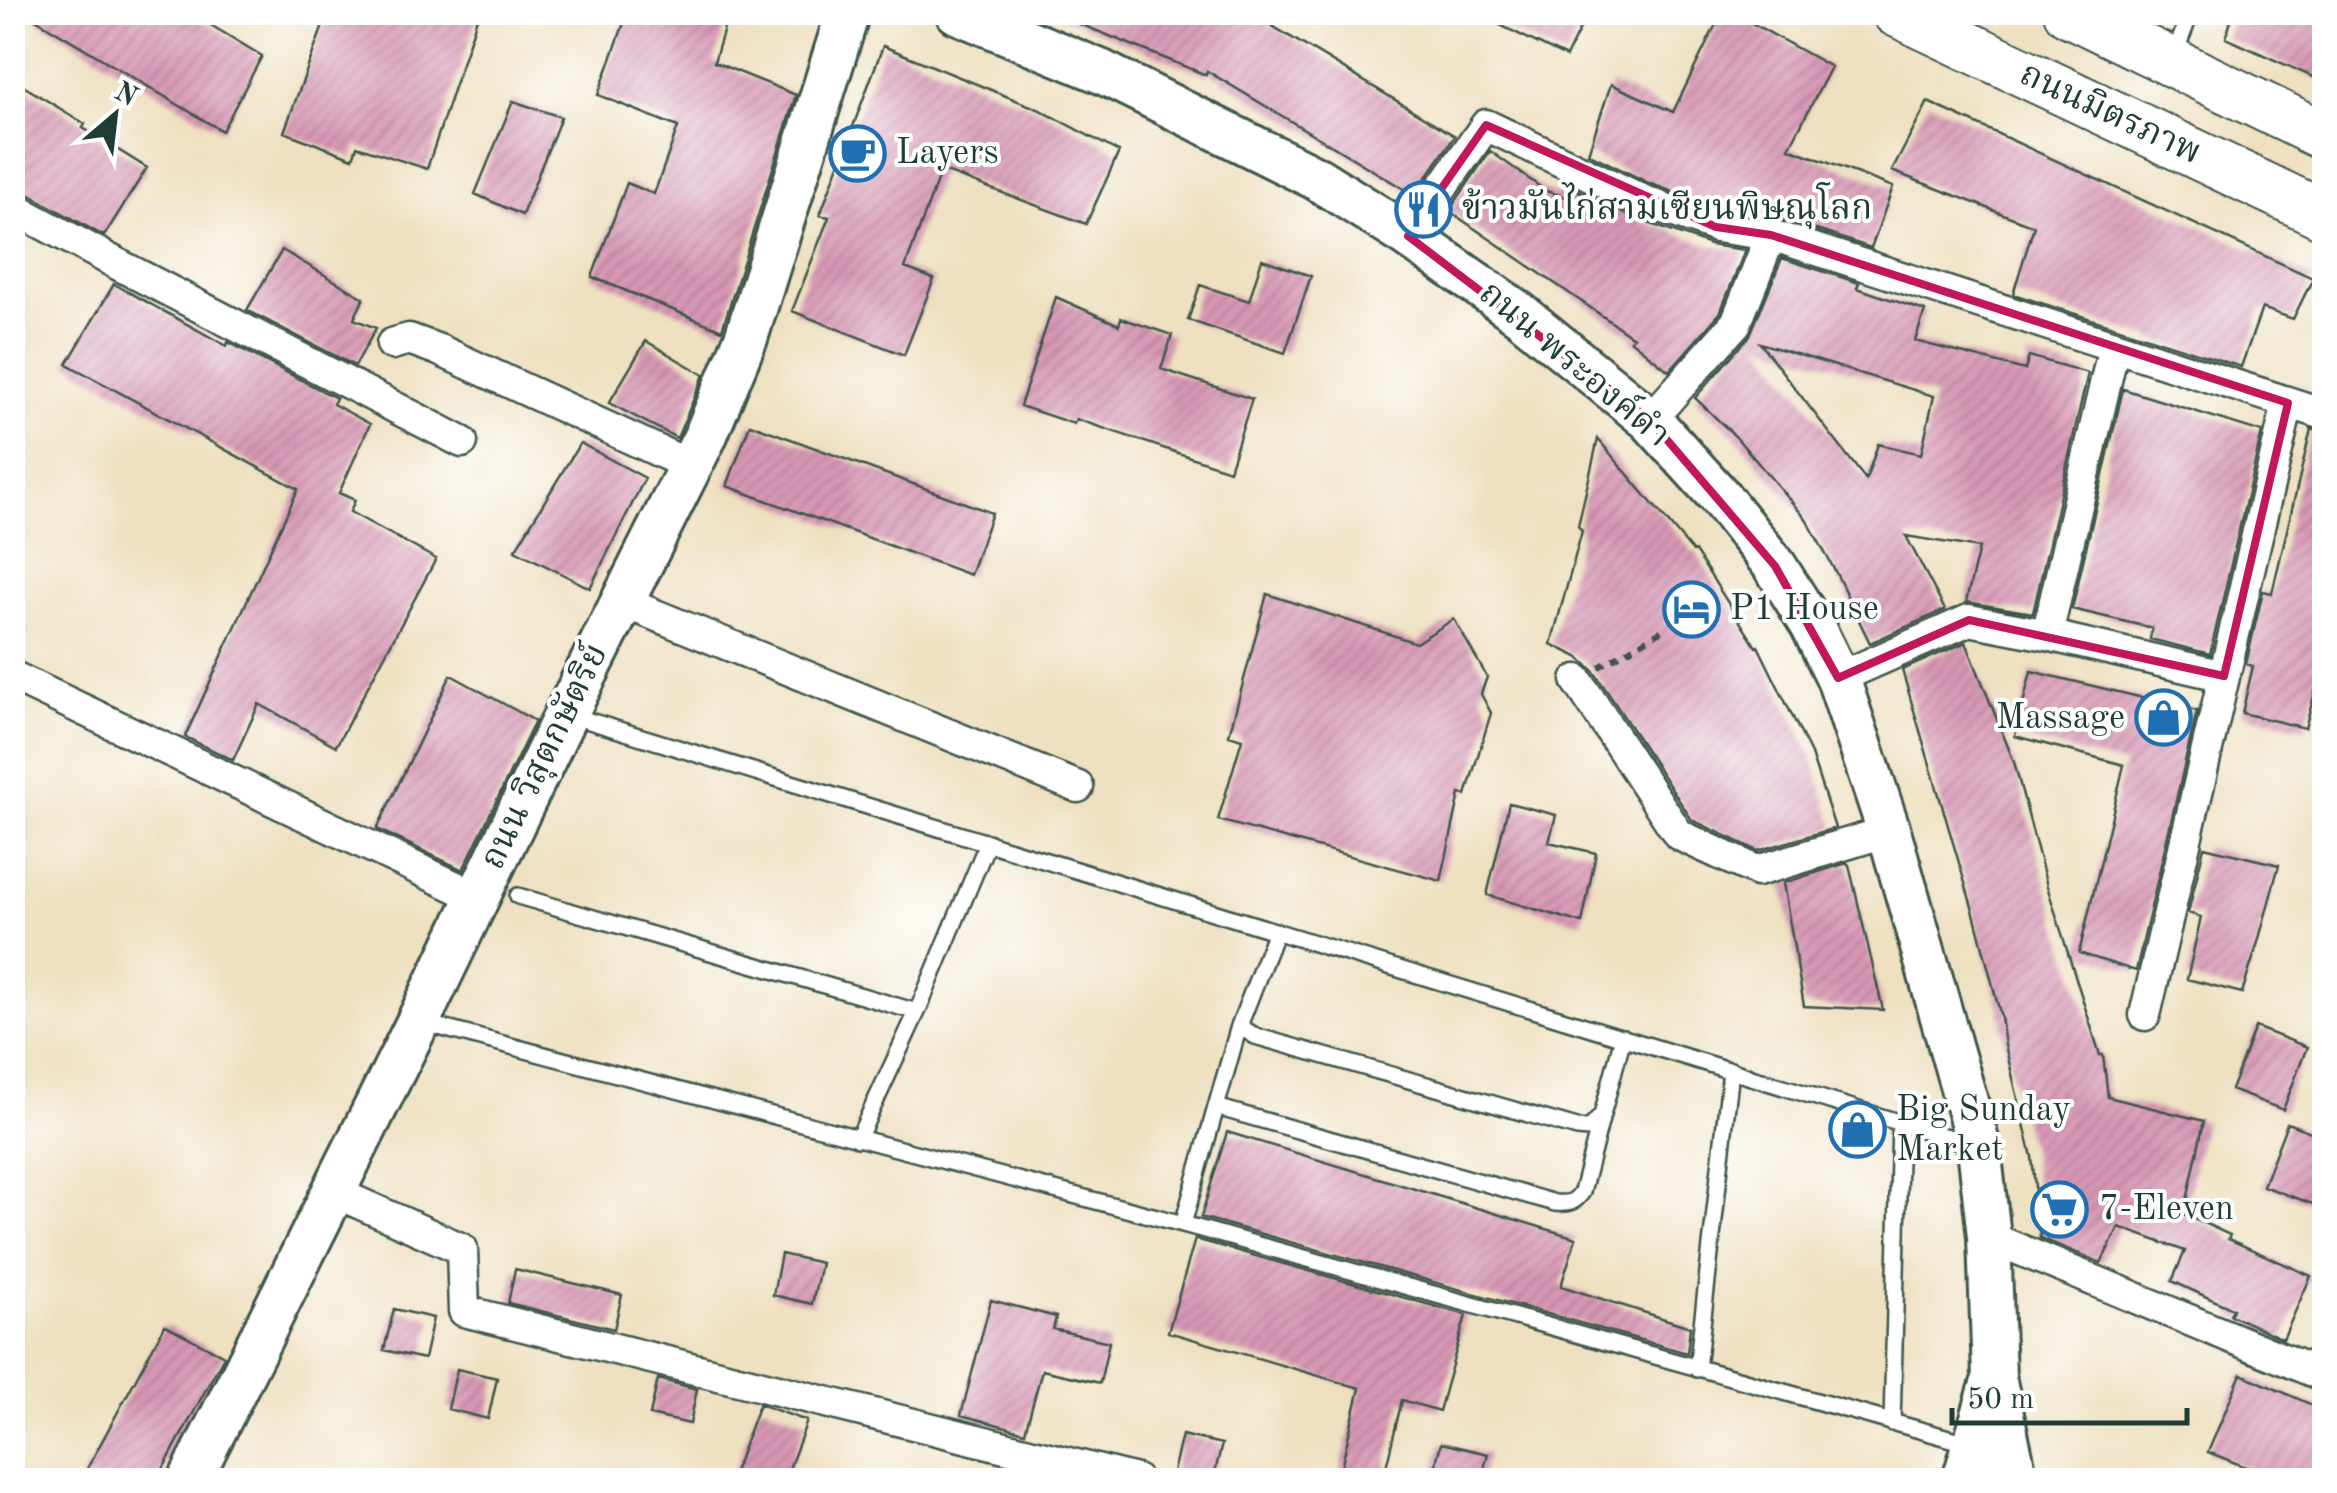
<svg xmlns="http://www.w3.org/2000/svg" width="2337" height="1493" viewBox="0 0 2337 1493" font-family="'Old Standard TT','Noto Serif Thai',serif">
<defs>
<pattern id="building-hatch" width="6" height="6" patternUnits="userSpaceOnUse" patternTransform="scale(2.5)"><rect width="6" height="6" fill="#d999b6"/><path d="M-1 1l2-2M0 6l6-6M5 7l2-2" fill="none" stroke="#af7e95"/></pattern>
</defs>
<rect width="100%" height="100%" fill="#fff"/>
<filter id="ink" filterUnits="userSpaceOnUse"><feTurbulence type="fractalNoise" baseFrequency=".01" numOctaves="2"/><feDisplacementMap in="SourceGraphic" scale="20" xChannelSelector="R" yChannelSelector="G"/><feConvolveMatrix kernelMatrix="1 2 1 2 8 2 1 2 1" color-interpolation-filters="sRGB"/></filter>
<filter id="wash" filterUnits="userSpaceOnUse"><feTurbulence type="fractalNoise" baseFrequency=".0048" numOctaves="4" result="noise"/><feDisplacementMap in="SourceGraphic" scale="40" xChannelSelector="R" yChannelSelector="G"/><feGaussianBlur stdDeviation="2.25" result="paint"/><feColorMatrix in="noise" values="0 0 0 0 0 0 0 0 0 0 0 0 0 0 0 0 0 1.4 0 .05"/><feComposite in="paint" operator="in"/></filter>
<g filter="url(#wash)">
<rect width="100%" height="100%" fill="#eee0c0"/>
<g id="blocks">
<path fill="url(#building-hatch)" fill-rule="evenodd" d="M24,12H189L262,56L222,131Z
M328,12H479L427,169L357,146L353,158L284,132Z
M628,12H729L714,62L796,95L722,330L592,277L627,183L654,194L678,127L598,95Z
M1050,12H1249L1455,136L1414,195L1207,71L1206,75Z
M1473,12H1588L1566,57Z
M1722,12H1732L1831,67L1789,148L1893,187L1871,248L1777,217L1721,209L1651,184L1588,153L1611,84L1673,112Z
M2233,12H2324V82L2226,38Z
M883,46L1038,109L1119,152L1086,224L941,170L905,268L934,279L904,355L792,311L829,217L820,215Z
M12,79L85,124L83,128L147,168L104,236L21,190L12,188Z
M513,101L561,117L522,215L475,194Z
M1928,102L2313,278L2293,319L2262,308L2241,367L2013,294L2034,226L1892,171Z
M1490,151L1546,191L1572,199L1575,189L1637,219L1710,245L1745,250L1720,313L1669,371L1630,340L1633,337L1449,211Z
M282,250L364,298L354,319L376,328L355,366L247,310Z
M1782,258L1859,283L1857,288L1925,311L1915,341L2025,370L2029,356L2088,373L2033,613L1966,602L1979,548L1906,536L1945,610L1870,643L1835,571L1807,520L1735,436L1695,398L1750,335ZM1760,343L1934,396L1921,454L1878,444L1866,480Z
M1262,259L1311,276L1285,353L1188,320L1200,285L1249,301Z
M114,284L227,346L228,342L336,398L333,404L370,424L339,493L355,500L350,512L436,559L336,746L259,704L233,760L185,737L298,489L67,364Z
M1056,297L1119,325L1121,318L1172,335L1161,369L1252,399L1229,470L1076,419L1074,424L1020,406Z
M646,341L704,375L677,438L609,403Z
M2123,389L2262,432L2210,654L2150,639L2152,628L2072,609Z
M750,424L992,513L970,575L727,486Z
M2311,429L2324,432V660L2305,728L2242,713L2253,666L2246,664L2263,591L2272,593Z
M1598,439L1693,552L1695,551L1756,647L1758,646L1811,754L1835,828L1758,851L1692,820L1593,670L1578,657L1551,644L1582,531L1578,526Z
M580,443L645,478L590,588L515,550Z
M1267,594L1416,643L1454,619L1487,677L1481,694L1491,713L1466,795L1460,794L1441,881L1218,820L1242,739L1229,735Z
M1966,642L2014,762L2047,886L2100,1055H2103L2108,1097L2204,1121L2184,1214L2230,1235L2228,1239L2311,1276L2283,1339L2230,1315L2233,1309L2172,1281L2185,1251L2119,1227L2101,1263L2040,1238L2032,1157L2005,1045L2001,1017L1975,917L1902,670Z
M2031,671L2197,711L2136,971L2079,953L2124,765L2015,736Z
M451,675L535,721L463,870L377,829Z
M1509,803L1556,815L1549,842L1596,853L1582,923L1487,895Z
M2204,847L2279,865L2257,946L2242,993L2187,979L2201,917L2188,913Z
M1847,863L1849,865L1883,1010L1804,1006L1783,883Z
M2255,1027L2307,1047L2283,1110L2231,1090Z
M2287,1123L2324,1137V1208L2263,1186Z
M1227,1132L1576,1238L1561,1286L1690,1327L1687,1353L1201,1217Z
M1195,1239L1466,1315L1439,1411L1402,1400L1383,1480H1338L1360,1388L1168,1332Z
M781,1254L821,1263L812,1304L773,1295Z
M515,1269L622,1295L614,1329L508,1303Z
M991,1300L1056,1317L1053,1329L1109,1342L1100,1383L1042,1370L1025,1432L961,1415Z
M394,1309L433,1318L424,1359L384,1350Z
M165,1325L224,1356L157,1480H81Z
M457,1369L497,1378L488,1419L448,1409Z
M2241,1374L2324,1410V1480H2278L2208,1452Z
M658,1379L697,1389L690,1424L650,1415Z
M759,1404L807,1421L785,1480H731Z
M1182,1435L1222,1444L1213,1480H1192L1172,1476Z
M1441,1443L1488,1454L1481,1480H1432Z"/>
</g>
</g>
<g filter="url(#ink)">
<use href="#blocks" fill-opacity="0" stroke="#3e5549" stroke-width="2.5"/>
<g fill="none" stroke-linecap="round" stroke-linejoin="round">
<defs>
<path id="lane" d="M2173,58L2191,12
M570,715L1973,1145
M518,896L917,1012
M420,1022L1183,1224L1970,1444
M1239,1026L1255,1036L1577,1128L1589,1129L1602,1115L1623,1037
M1216,1107L1555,1203C1569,1204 1574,1203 1582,1192L1601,1119
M858,1139L917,1012L988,842
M1183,1224L1239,1026L1276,931
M1697,1369L1731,1070
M1892,1423L1900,1122"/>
<path id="street" d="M12,207L125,268L462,442
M1408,236L1486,125L1644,201L1716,227L1771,235
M392,344L409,339L439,350L691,466
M1650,420L1736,323L1771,235L2324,414
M623,602L1078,787
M2047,635L2114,346
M12,676L477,897
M1838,678L1969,620L2047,635L2224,676
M1577,680L1679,835L1757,871L1889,831
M2145,1015L2288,403
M332,1191L462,1249L464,1311L1136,1480
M1989,1237L2324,1376"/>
<path id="secondary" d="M957,12L1102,72L1316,178L1408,236L1520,314L1650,420L1719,496L1775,566L1812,625L1838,678L1889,831L1979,1147L1989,1237L1994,1377L2016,1480
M190,1480L418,1022L566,714L705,437L746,338L848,12
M1964,1480L1992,1385"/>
<path id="primary" d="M1896,12L2324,215
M2068,12L2324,136"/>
</defs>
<use href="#lane" stroke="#3e5549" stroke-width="20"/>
<use href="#street" stroke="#3e5549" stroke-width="35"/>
<use href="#secondary" stroke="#3e5549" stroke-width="48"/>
<use href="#primary" stroke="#3e5549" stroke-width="52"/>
<path stroke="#3e5549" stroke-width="6" stroke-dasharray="8 8" stroke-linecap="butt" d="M1599,667L1663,630"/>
<use href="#lane" stroke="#fff" stroke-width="15"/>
<use href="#street" stroke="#fff" stroke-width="30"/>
<use href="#secondary" stroke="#fff" stroke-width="42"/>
<use href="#primary" stroke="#fff" stroke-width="48"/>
</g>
</g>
<path fill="none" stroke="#c2185b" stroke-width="8" stroke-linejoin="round" d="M1486,125L1716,227L1771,235L2288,403L2224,676L1969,620L1838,678L1775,566L1650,420L1408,236Z"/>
<defs>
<symbol id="cafe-ring" viewBox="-11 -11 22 22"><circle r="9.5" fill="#fff" stroke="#1f6fb2" stroke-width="1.5"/><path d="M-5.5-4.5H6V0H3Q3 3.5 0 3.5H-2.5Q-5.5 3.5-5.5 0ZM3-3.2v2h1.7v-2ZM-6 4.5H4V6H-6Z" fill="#1f6fb2"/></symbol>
<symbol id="restaurant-ring" viewBox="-11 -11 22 22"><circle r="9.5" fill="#fff" stroke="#1f6fb2" stroke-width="1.5"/><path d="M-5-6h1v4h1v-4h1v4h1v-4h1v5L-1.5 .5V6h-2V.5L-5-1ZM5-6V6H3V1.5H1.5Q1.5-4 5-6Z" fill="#1f6fb2"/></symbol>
<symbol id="hotel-ring" viewBox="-11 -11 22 22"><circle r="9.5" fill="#fff" stroke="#1f6fb2" stroke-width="1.5"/><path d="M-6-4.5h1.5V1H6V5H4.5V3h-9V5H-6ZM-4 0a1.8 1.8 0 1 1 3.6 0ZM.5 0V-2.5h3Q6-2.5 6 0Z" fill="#1f6fb2"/></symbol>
<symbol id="shop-ring" viewBox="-11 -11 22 22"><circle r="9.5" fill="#fff" stroke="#1f6fb2" stroke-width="1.5"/><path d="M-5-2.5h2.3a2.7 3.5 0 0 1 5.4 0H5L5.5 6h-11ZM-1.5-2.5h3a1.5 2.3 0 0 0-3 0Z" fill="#1f6fb2"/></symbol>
<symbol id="supermarket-ring" viewBox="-11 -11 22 22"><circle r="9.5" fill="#fff" stroke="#1f6fb2" stroke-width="1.5"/><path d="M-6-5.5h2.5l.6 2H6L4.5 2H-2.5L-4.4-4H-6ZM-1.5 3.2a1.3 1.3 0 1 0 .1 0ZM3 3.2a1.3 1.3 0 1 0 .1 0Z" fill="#1f6fb2"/></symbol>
</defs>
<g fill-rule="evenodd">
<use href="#cafe-ring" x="826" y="122" width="63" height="63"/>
<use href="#restaurant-ring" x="1392" y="178" width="63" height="63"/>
<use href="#hotel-ring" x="1660" y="578" width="63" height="63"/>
<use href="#shop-ring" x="2132" y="686" width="63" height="63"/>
<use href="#shop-ring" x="1826" y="1098" width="63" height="63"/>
<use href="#supermarket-ring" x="2028" y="1178" width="63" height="63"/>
</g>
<g text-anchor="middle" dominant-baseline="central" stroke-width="8" stroke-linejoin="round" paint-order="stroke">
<g font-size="35" fill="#1f3d34" stroke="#fff">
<text transform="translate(2110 114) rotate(25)">ถนนมิตรภาพ</text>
<text transform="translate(1574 365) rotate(40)">ถนน พระองค์ดำ</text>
<text transform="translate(545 757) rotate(-64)">ถนน วิสุตกษัตริย์</text>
</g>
<g font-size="35" fill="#1f3d34" stroke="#fff" text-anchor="start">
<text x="896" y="153">Layers</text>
<text x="1462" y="209">ข้าวมันไก่สามเซียนพิษณุโลก</text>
<text x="1730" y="609">P1 House</text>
<text x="2125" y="718" text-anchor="end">Massage</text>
<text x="1896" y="1110">Big Sunday<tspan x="1896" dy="40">Market</tspan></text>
<text x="2099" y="1209">7-Eleven</text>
</g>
</g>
<rect width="2337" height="1493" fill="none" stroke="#fff" stroke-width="50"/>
<g transform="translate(115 115) rotate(28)" stroke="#ffffff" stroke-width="8" paint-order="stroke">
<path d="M0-8L18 38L0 25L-18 38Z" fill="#1f3d34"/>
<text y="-15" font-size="28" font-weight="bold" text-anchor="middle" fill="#1f3d34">N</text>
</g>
<path d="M1952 1408v15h235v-15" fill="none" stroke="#1f3d34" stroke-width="5"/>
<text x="1967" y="1408" font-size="30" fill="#1f3d34" stroke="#ffffff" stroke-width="8" paint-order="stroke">50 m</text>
</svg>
